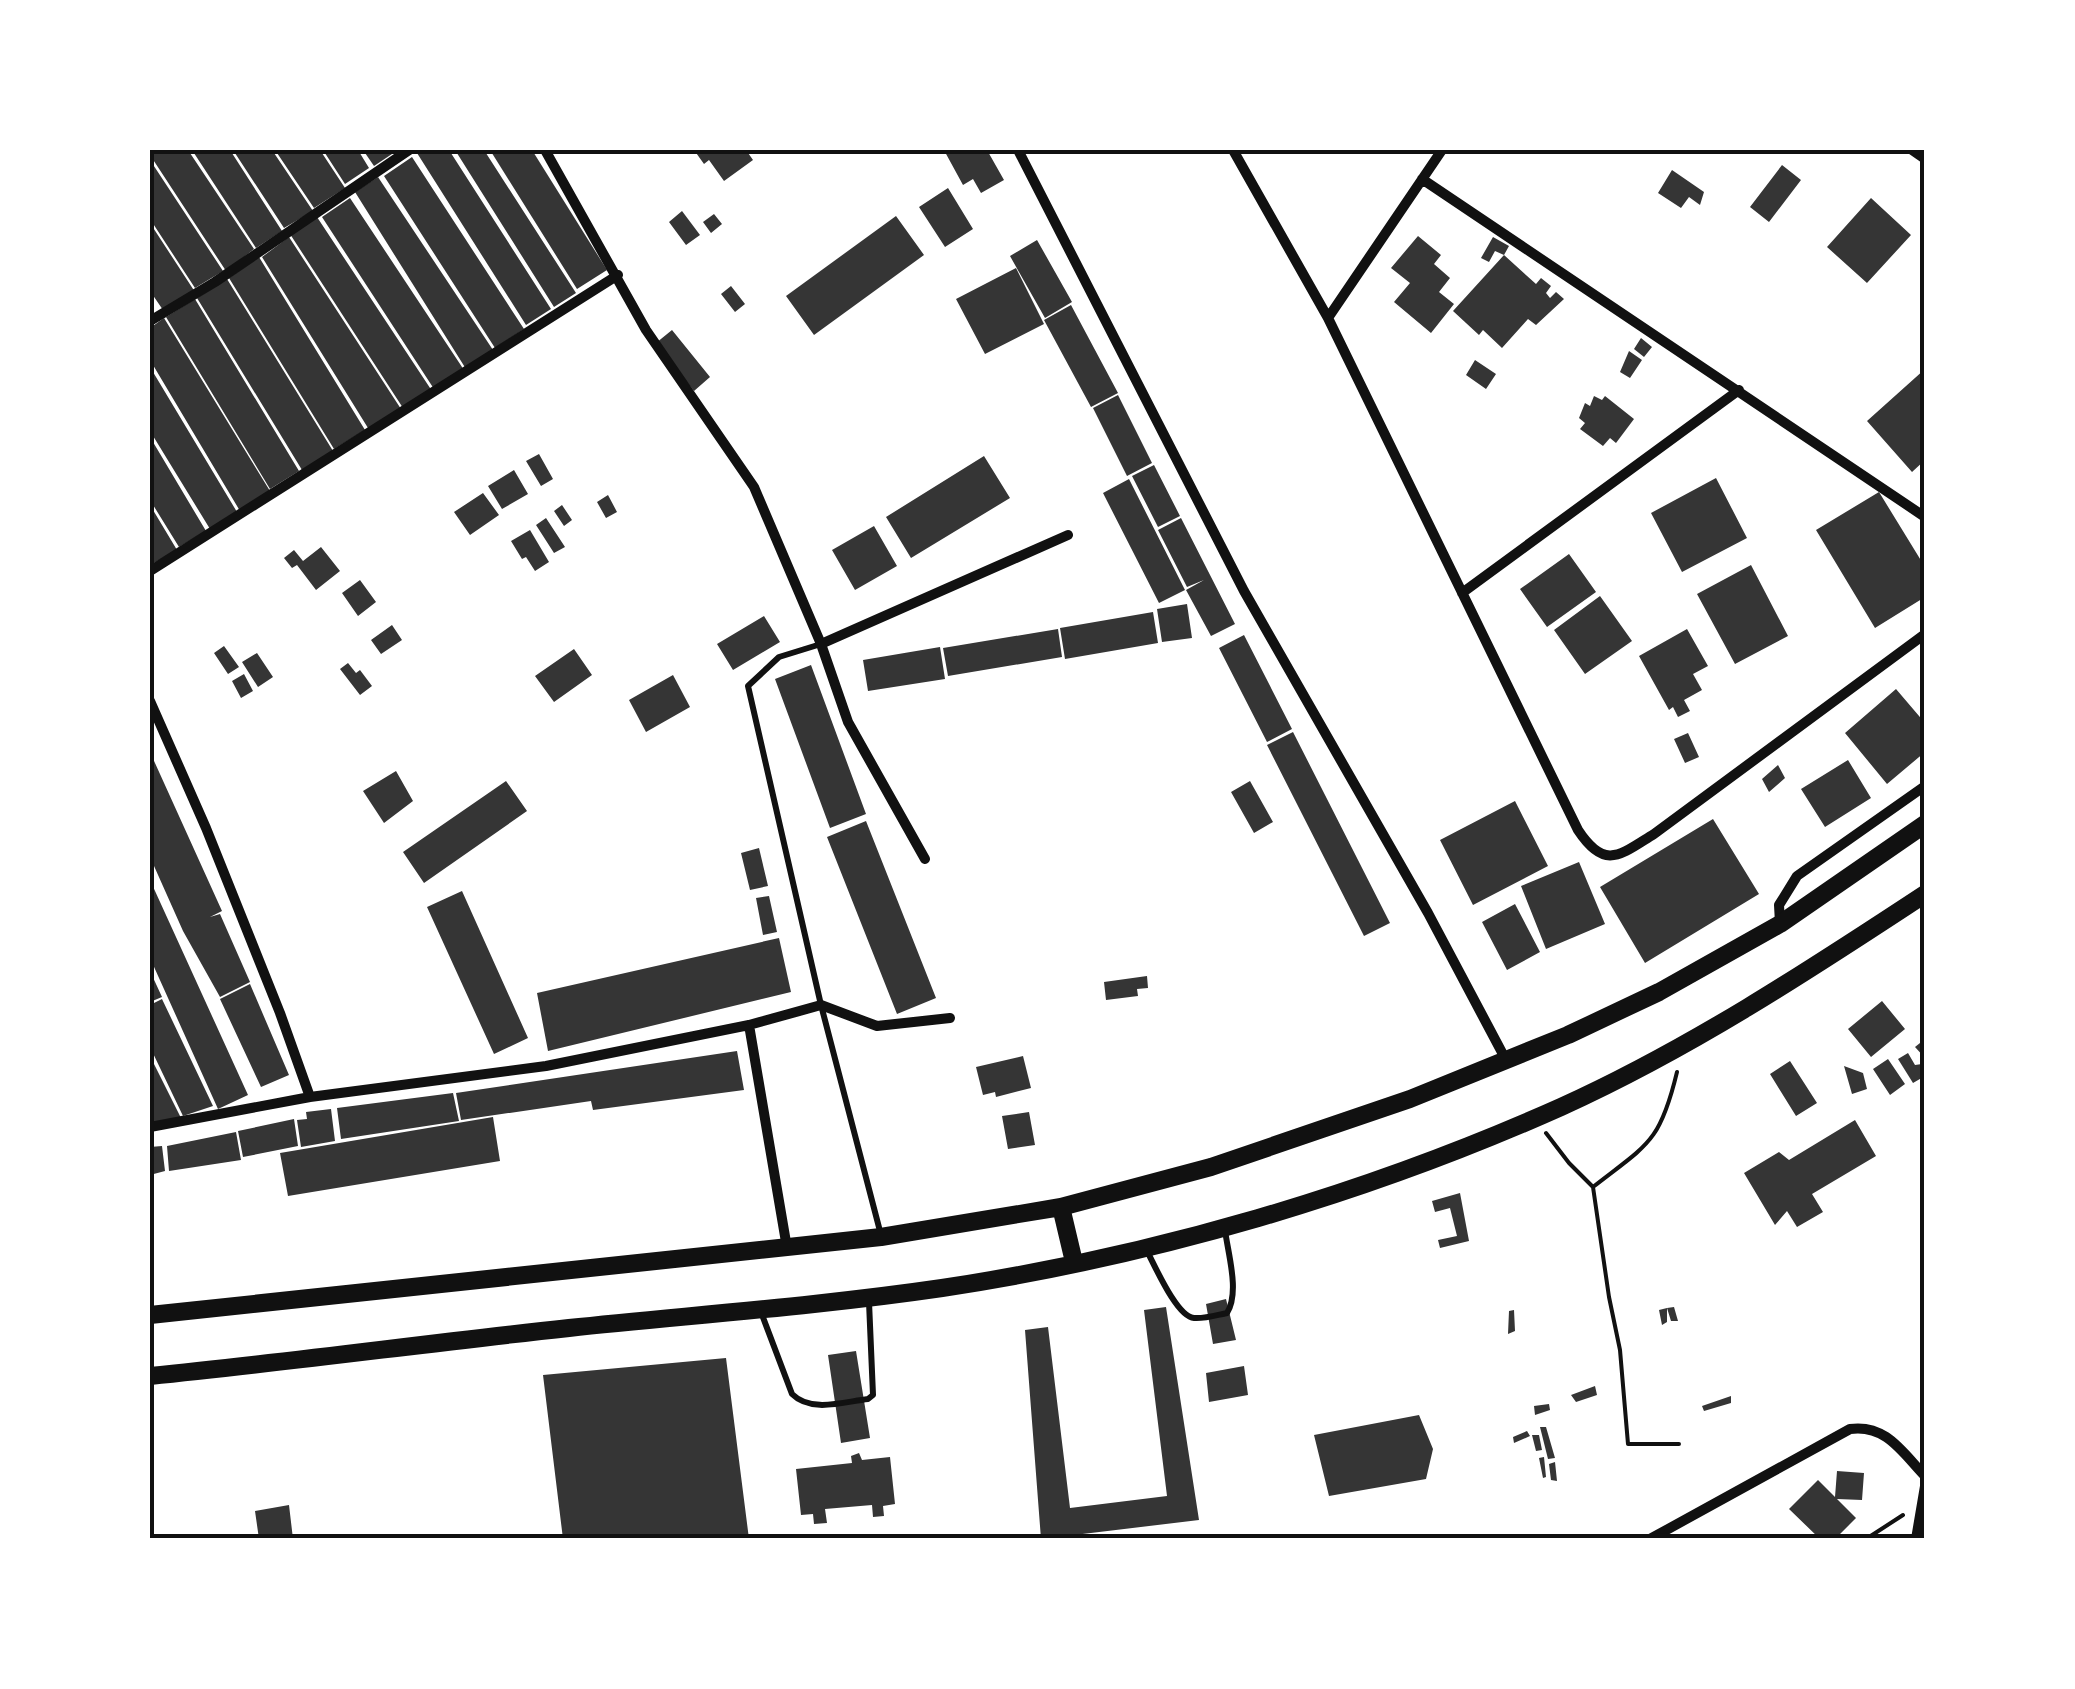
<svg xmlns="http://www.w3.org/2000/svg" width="2075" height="1689" viewBox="0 0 2075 1689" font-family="'Space Grotesk',sans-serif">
<rect width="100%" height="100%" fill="#fff"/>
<path fill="#353535" d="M150,150H188L254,249L226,271L150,155Z
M192,150H230L282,231L256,248Z
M233,150H272L313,211L284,228Z
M275,150H320L345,188L314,208Z
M323,150H358L369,168L345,184Z
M363,150H398L374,166Z
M422,150H449L551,309L526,325L417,153Z
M455,150H484L576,293L554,307Z
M490,150H532L607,270L577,289Z
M694,150H730L734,154L746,150L753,160L724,181L709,160L704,164Z
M949,150H987L1004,180L981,193L973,179L963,185L945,152Z
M412,157L524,329L495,348L384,176Z
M150,160L223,271L195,288L150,219Z
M1782,165L1801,180L1769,222L1750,207Z
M1672,170L1704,192L1700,205L1689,197L1681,208L1658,193Z
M378,177L493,350L466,369L355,192Z
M948,188L973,229L945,247L919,207Z
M350,198L464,370L434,389L322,217Z
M1871,198L1911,235L1867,283L1827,247Z
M682,211L700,235L686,245L669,222Z
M714,214L722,224L711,233L703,222Z
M896,216L924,255L814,335L786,296Z
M317,217L432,391L403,408L290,234Z
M150,223L195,292L163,310L150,291Z
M1418,236L1441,255L1434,264L1450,278L1439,292L1454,304L1431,333L1394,302L1410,283L1391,268Z
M289,237L401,409L368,428L262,257Z
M1493,237L1509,246L1504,255L1495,251L1489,262L1481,258Z
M1037,240L1072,302L1045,318L1010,256Z
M1504,255L1536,284L1541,278L1551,286L1546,293L1550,298L1556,292L1564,299L1536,325L1528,319L1502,348L1483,330L1479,335L1453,311Z
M259,257L365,430L334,449L229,278Z
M1016,268L1044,324L985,354L956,299Z
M227,279L333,451L302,470L197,298Z
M731,286L745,304L735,312L721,294Z
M195,299L299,471L270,489L166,317Z
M1071,305L1118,393L1091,407L1044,320Z
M164,318L270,491L240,511L150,360V328Z
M672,330L710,377L694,391L656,343Z
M1641,338L1652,347L1644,357L1634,349Z
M1629,351L1642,360L1630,378L1620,372Z
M1475,360L1496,374L1486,389L1466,375Z
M150,367L237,512L210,529L150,431Z
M1925,369V460L1912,472L1867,421Z
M1118,395L1152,463L1127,476L1093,408Z
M1594,396L1602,400L1605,396L1634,419L1616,443L1610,438L1603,446L1580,429L1585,423L1579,418L1585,403L1590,406Z
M150,437L206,531L179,547L150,500Z
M539,454L553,479L541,486L526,461Z
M984,456L1010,498L911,558L886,517Z
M1154,465L1180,516L1158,527L1132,476Z
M514,470L528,494L502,509L488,486Z
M1716,478L1747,538L1682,572L1651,513Z
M1129,479L1185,590L1159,603L1103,493Z
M1879,492L1925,567V597L1875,628L1816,530Z
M483,493L499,515L470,535L454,512Z
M608,495L617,512L606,518L597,502Z
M150,505L177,550L150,565Z
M562,505L572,520L564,526L554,511Z
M546,518L565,547L554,553L536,525Z
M1181,518L1235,624L1211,636L1186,590L1204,580L1187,587L1158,530Z
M874,526L897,566L855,590L832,550Z
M530,530L549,562L535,571L526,557L522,559L511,541Z
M321,547L340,571L316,590L297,565L292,568L284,558L294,550L303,561Z
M1569,554L1596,592L1547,627L1520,589Z
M1751,565L1788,636L1735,664L1697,594Z
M360,580L376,602L358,616L342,593Z
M1600,596L1632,641L1585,674L1554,630Z
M1187,604L1192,638L1162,642L1157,609Z
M1153,612L1158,643L1065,659L1060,628Z
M764,616L780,642L733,670L717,644Z
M392,625L402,640L381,654L371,640Z
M1058,629L1062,657L948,676L943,648Z
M1687,629L1708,666L1693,674L1702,690L1684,700L1690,711L1678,717L1673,707L1669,710L1639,656Z
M1244,635L1292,729L1267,742L1219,648Z
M224,646L239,667L228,674L214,653Z
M940,647L945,679L868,691L863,660Z
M574,649L592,675L554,702L535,676Z
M257,653L273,677L258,687L242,662Z
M348,663L356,673L360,670L372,686L360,695L340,669Z
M811,665L866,814L830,828L775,679Z
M244,674L253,691L241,698L232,681Z
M673,675L690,707L646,732L629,700Z
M1896,689L1925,723V752L1887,784L1845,733Z
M1293,732L1390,923L1364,936L1267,745Z
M1688,733L1699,757L1685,763L1674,739Z
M150,752L222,911L210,917L220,914L250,982L220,997L183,931L150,857Z
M1848,760L1871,798L1825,827L1801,789Z
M1778,765L1785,778L1769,792L1762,779Z
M396,771L413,801L384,823L363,791Z
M506,781L527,811L424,883L403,852Z
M1250,781L1273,822L1254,833L1231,792Z
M1515,801L1548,866L1473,905L1440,840Z
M1713,819L1759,894L1645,963L1600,887Z
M866,821L936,998L897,1014L827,837Z
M759,848L768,886L750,890L741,853Z
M1579,862L1605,924L1546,949L1521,886Z
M150,880L248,1095L218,1109L150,958Z
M462,891L528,1038L494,1054L427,907Z
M769,896L777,932L763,935L756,898Z
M1515,904L1540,952L1507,970L1482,922Z
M779,938L791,992L548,1051L537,993Z
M150,971L162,997L150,1002Z
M1147,976L1148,988L1137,989L1138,996L1106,1000L1104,982Z
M250,984L289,1075L261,1087L220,999Z
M162,999L213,1106L183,1116L150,1047V1005Z
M1882,1001L1905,1029L1871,1057L1848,1029Z
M1925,1039V1058L1915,1047Z
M737,1051L744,1090L593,1110L591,1101L461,1120L456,1093Z
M1908,1053L1915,1065L1922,1064L1925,1070V1076L1913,1083L1898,1059Z
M1023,1056L1031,1088L996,1097L995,1092L983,1095L976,1067Z
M1888,1059L1905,1084L1890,1095L1873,1069Z
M1790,1061L1817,1103L1796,1116L1770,1074Z
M153,1062L181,1118L150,1124V1064Z
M1844,1066L1863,1073L1867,1089L1852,1094Z
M453,1093L459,1121L341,1139L337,1108Z
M331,1109L335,1141L301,1147L297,1120L307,1119L306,1112Z
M1029,1112L1035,1145L1008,1149L1002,1116Z
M493,1117L500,1161L288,1196L280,1153Z
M294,1119L298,1146L243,1157L238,1131Z
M1855,1120L1876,1156L1812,1194L1823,1212L1797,1227L1787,1211L1775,1225L1744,1173L1779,1152L1789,1160Z
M236,1132L241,1160L169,1171L167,1146Z
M162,1146L165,1171L150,1175V1147Z
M1460,1193L1469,1241L1440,1248L1438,1240L1457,1236L1450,1208L1435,1212L1432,1201Z
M1226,1299L1236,1340L1213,1344L1206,1304Z
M1166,1307L1199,1520L1041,1539L1025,1330L1048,1327L1070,1508L1167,1496L1144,1310Z
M1674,1307L1678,1321H1671L1667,1308V1322L1662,1325L1659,1310L1667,1308Z
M1514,1310L1515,1331L1508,1334L1509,1311Z
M856,1351L870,1438L841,1443L828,1355Z
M726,1358L749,1539H563L543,1375Z
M1244,1366L1248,1395L1209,1402L1206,1373Z
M1595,1386L1597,1395L1576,1402L1571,1395Z
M1731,1396V1403L1704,1411L1702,1406Z
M1549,1404L1550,1410L1535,1415L1534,1406Z
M1419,1415L1433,1449L1426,1479L1329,1496L1314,1435Z
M1540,1427H1546L1555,1458L1548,1459Z
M1527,1431L1530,1436L1514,1443L1513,1437Z
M1532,1435H1539L1542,1450L1536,1451Z
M859,1453L862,1460L890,1457L895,1504L883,1506L884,1516L873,1517L872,1505L825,1509L827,1523L814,1524L813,1514L801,1515L796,1469L852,1463L851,1456Z
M1544,1457L1546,1477L1543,1478L1539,1458Z
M1555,1462L1557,1481L1551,1480L1549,1464Z
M1837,1471L1864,1473L1862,1500L1837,1499L1856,1518L1835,1539H1820L1789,1509L1818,1480L1835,1497Z
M289,1505L293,1539H259L255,1511Z"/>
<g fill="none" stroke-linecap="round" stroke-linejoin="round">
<path stroke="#111" stroke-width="4" d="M1546,1133L1569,1163L1593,1187C1648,1144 1660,1143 1677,1072
M1593,1187L1609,1297L1620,1350L1628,1444H1679
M1866,1539L1903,1515"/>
<path stroke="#111" stroke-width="6" d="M821,644L779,657L748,686L821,1005L881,1235
M1147,1251C1155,1266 1177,1317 1194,1318C1204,1319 1217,1315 1227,1313C1240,1292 1228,1254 1225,1230
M761,1312L792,1394C811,1413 843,1402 868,1399L873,1395L869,1302"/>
<path stroke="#111" stroke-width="10" d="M545,150L646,330L754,487L821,644L848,722L925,859
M1018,150L1244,591L1428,913L1506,1060
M1233,150L1328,318L1578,830C1605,871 1620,855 1654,834L1925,634
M1912,150L1925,159
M1422,179L1925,517
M1328,318L1442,150
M150,321L215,282L409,150
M150,571L618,275
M1462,593L1739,390
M821,644L1068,535
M150,701L206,828L280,1013L310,1097
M1780,923L1779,905L1797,876L1925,786
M749,1025L787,1248
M150,1127L310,1097L546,1066L749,1025L821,1005L877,1026L950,1018
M1650,1539L1850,1429C1886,1424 1902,1452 1925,1476
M1916,1539L1925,1486"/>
<path stroke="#111" stroke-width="18" d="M1061,1207L1074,1262
M150,1315L881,1237L1061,1207L1211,1167L1410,1099L1568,1035L1659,992L1780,924L1925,824
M150,1376C290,1362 429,1343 569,1328C693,1315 819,1306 942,1288C1154,1256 1366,1194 1561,1107C1689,1049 1808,971 1925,894"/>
</g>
<rect width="2075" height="1689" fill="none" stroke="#ffffff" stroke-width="305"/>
<rect x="152" y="152" width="1770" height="1384" fill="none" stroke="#111" stroke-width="4"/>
</svg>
